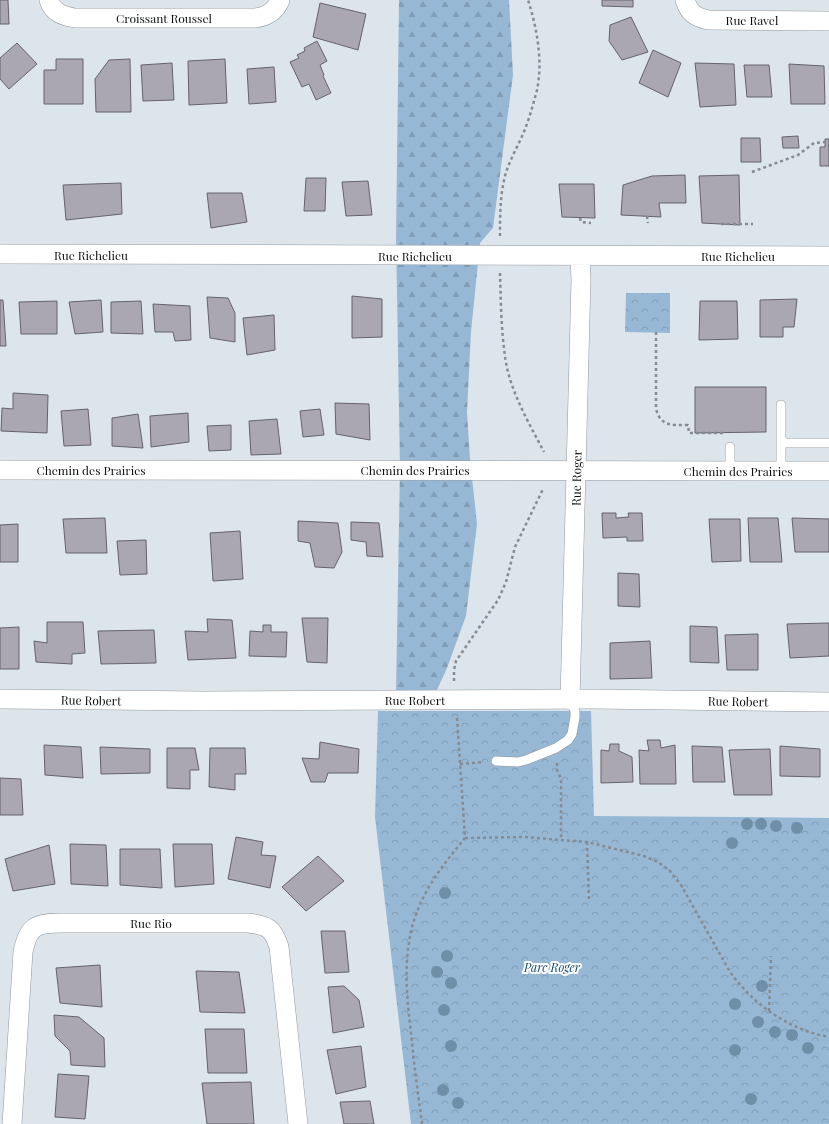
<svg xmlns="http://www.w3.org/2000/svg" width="829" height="1124" viewBox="0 0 829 1124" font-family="'Playfair Display',serif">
<defs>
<pattern id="forest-firs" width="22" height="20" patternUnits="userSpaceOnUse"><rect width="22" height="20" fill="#97b8d4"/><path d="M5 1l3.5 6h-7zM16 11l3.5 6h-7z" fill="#819db5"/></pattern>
<pattern id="park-crowns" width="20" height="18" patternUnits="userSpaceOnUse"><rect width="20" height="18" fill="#97b8d4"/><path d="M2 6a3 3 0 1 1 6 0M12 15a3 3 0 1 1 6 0" fill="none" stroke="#819db5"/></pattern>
</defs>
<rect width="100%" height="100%" fill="#dde5ec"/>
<path fill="url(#forest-firs)" d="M399,0H509L513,75L493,228L480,243L471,332L467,412L470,459L477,524L466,616L447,668L437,690L396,691L400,468L396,237Z"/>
<path fill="url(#park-crowns)" d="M626,293H670V333L625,332Z
M378,711H591L594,816L742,817L829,818V1124H411L375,817Z"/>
<path fill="#aaa7b0" stroke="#65626a" d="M0,0H8L9,24H0Z
M602,0H633V7L602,6Z
M320,3L366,14L358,50L313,37Z
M631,17L648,52L622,60L609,41L610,25Z
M317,41L327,61L320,65L324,75L323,76L331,93L316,100L309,84L302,87L290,62L299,58L297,55L305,51L304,48Z
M17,43L37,64L9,89L0,79V58Z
M653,50L681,63L668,97L639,83Z
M56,59H83V104H44V70H56Z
M130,59L131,112H96L95,79L109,60Z
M225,59L227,103L189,105L188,61Z
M172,63L174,100L143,101L141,65Z
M695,63L734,64L736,105L700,107Z
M789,64L824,66L825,104H791Z
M744,65H769L772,97H747Z
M274,67L276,102L249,104L247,69Z
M798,136L799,148H783L782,137Z
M741,138H760L761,162H741Z
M825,139H829V166H820V147H825Z
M685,175L686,203H659L661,217L621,215L623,185L652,176Z
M739,175L740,225L702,223L699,176Z
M306,178H326L325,211H304Z
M368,181L372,215L346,216L342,182Z
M121,183L122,214L66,220L63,185Z
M559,184H594L595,218L562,217Z
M207,193H242L247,222L211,228Z
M352,296L382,299V337L352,338Z
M207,297L228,298L235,313V342L210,338Z
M797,299L794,327H783V337H760V300Z
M0,300H3L6,346H0Z
M101,300L103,332L75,334L69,302Z
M57,301V334H21L19,302Z
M141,301L143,334L111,333V302Z
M700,301H737L738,339L699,340Z
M153,304L190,306L191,340L175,341L173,332H155Z
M274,315L275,350L247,355L243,318Z
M695,387H766V432L695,433Z
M13,393L48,395L47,433L1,431L2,408L13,409Z
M335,403L369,404L370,440L336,434Z
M88,409L91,445L64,446L61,411Z
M320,409L324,435L303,437L300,411Z
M188,413L189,442L151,447L150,416Z
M138,414L143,448L112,446V418Z
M277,419L281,454L251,455L249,421Z
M231,425V450L209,451L207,426Z
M602,513H616V518L629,517L628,513H642L643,541H627V537L603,538Z
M105,518L107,553H66L63,519Z
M748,518H778L782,562H750Z
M792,518L829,519V552H795Z
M709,519H740L741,561L712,562Z
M298,521L338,523L342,552L334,568L315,567L310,543L298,541Z
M351,522L379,523L383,557L367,556L366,542L351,540Z
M18,524V562H0V525Z
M240,531L243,579L213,581L210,533Z
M146,540L147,574L120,575L117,541Z
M618,573L639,574L640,607L618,606Z
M302,618H328L327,663L307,662Z
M207,619L232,620L236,658L188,660L185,631L208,632Z
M47,622H83L85,653L72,654V664L36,662L34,641L47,643Z
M829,623V656L790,658L787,624Z
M263,625H271V632H287L286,657L249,656L250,631L263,632Z
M690,626L717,627L719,663L690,662Z
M19,627V669H0V628Z
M154,630L156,663L101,664L98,631Z
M758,634V670H727L725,635Z
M650,641L652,678L610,679V643Z
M647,740H660L661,748L675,745L676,784H640L639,750L649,751Z
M320,742L359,749L358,773H328L325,782H311L302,758L319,759Z
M610,744H619V751L632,757L633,782L601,783V750L609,751Z
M44,745L81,747L83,778L45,775Z
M692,746L722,747L725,782H693Z
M780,746L820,749V777L780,776Z
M100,747L150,749V773L101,774Z
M167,748H195L199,770H190V789L167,788Z
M210,748H245L246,774H235V790L209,787Z
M770,749L772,795H734L729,750Z
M0,778L21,779L23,815H0Z
M236,837L263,842L261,855L276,856L270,888L228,879Z
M70,844L106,845L108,886L71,884Z
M173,844H212L214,884L175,887Z
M49,845L55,884L13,891L5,859Z
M120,849H160L162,888L120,885Z
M318,856L344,881L306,911L282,887Z
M321,931H345L349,972L325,973Z
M100,965L102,1007L60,1003L56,968Z
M196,971L239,972L245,1013L200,1012Z
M344,986L359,1000L364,1027L333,1033L328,987Z
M54,1015L79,1017L104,1038L105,1067L71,1065L70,1051L55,1036Z
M205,1029H244L247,1073H208Z
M361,1046L366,1087L336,1094L327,1050Z
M58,1074L89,1076L85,1119L55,1117Z
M251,1082L254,1124H207L202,1083Z
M370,1101L374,1124H344L340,1102Z"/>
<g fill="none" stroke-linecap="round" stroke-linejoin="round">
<defs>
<path id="lane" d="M781,443H829
M730,471V447
M781,471V405
M496,761L518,762L526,760L556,748L568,740L572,734L575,717V711L570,700"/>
<path id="street" d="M49,0C53,13 63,16 75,18H255C266,17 276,11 280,0
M685,0C689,13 695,17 708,20L829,21
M0,254L829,256
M0,470L829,471
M0,699L203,701L593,699L829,702
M570,700L581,280L580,256
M12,1124L23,952C28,927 35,923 60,923H248C267,925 273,928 279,947L298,1124"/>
</defs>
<use href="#lane" stroke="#91989f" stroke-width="10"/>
<use href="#street" stroke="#91989f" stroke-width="20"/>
<path stroke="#858b90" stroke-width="2.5" stroke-dasharray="3 3" stroke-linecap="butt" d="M752,172L798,155L814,143L825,142
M647,216L648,223
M580,218L581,222L591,223
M721,224H753
M500,236C500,215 500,196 505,176C509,161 517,148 523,134C529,120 533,105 537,90C543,61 537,28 528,0
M500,273C501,304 501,337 507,368C514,398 530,425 544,452
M656,332V409C661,427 672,425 688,425L689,433H724
M454,681V670L456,661L498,600L506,582L515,547L543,489
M557,763V770L561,779V839
M460,764L483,762
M465,838L524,837L587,842L644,856L658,862L670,871L681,885L730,972C753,1004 789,1030 829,1037
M587,842L589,900
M769,1011L771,956
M422,1124C418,1094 414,1064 411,1033C406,991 402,949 418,909C429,882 447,860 465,838L457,718"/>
<use href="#lane" stroke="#fff" stroke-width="9"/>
<use href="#street" stroke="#fff" stroke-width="19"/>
</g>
<g fill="#6e8fa7">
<circle cx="747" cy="824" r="6"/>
<circle cx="761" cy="824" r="6"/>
<circle cx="776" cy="826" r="6"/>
<circle cx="797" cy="828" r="6"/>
<circle cx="732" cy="843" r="6"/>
<circle cx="445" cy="893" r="6"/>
<circle cx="447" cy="956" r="6"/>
<circle cx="437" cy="972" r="6"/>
<circle cx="451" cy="983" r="6"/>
<circle cx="762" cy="986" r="6"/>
<circle cx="735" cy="1004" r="6"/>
<circle cx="444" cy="1010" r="6"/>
<circle cx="758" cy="1022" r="6"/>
<circle cx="775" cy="1032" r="6"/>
<circle cx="792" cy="1035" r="6"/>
<circle cx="451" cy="1046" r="6"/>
<circle cx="808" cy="1048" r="6"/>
<circle cx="735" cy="1050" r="6"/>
<circle cx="443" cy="1090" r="6"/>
<circle cx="751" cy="1099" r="6"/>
<circle cx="458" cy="1103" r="6"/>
</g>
<g text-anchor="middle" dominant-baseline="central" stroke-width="4" stroke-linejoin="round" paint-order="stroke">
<g font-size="12" fill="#0c0f11" stroke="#fff">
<text x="164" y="18">Croissant Roussel</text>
<text x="752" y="20">Rue Ravel</text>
<text x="91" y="255">Rue Richelieu</text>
<text x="415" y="256">Rue Richelieu</text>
<text x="738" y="256">Rue Richelieu</text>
<text x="91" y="470">Chemin des Prairies</text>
<text x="415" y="470">Chemin des Prairies</text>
<text x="738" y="471">Chemin des Prairies</text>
<text transform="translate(576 478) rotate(-89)">Rue Roger</text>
<text transform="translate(91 700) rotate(1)">Rue Robert</text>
<text x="415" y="700">Rue Robert</text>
<text transform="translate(738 701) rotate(1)">Rue Robert</text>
<text x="151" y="923">Rue Rio</text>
</g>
<g font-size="12" font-style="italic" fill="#13486f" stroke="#fff">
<text x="552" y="967">Parc Roger</text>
</g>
</g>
</svg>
